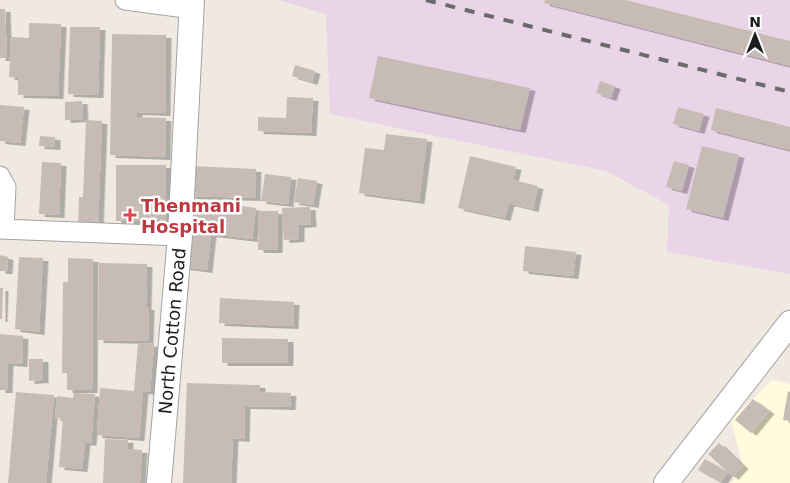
<svg xmlns="http://www.w3.org/2000/svg" width="790" height="483" viewBox="0 0 790 483" font-family="'DejaVu Sans',sans-serif">
<defs>
<filter id="shadow"><feDropShadow dx="5.5" dy="3" stdDeviation="0" flood-color="#0004"/></filter>
</defs>
<rect width="100%" height="100%" fill="#efe9e2"/>
<path fill="#e9d4e8" d="M279,0H790V274L667,252L669,205L606,171L330,114L326,14Z"/>
<path fill="#fffbdc" d="M772,380L790,384V483H731L743,467L731,420Z"/>
<path fill="#c7bbb5" filter="url(#shadow)" d="M545,0H626L790,41V66L544,3Z
M0,9H5L7,58H0Z
M29,23L61,24L58,96L18,95V78L9,77L11,37L29,38Z
M70,27H100L98,95L68,94Z
M112,34L166,35L165,113L137,112V117L166,118L165,157L110,155Z
M378,56L530,88L520,130L369,98Z
M295,65L315,71L312,82L292,76Z
M600,81L615,86L611,98L596,93Z
M287,97L313,98L311,133L258,131V117L286,118Z
M82,101L83,119L65,120V102Z
M0,105L24,107L20,143L0,141Z
M678,107L704,114L699,131L673,124Z
M716,108L790,127V150L711,130Z
M86,120L102,121L98,226L78,225L79,197H83Z
M386,134L427,139L419,201L359,193L365,148L384,150Z
M40,136L55,137V147L39,146Z
M702,146L739,155L723,218L686,209Z
M470,156L516,167L513,180L538,186L533,209L509,203L505,218L458,208Z
M674,161L689,165L682,191L666,187Z
M42,162L61,163L59,215L39,214Z
M116,165H166V221H116Z
M191,166L256,169L255,198L190,196Z
M265,174L291,177L288,204L261,201Z
M298,178L317,181L313,205L294,202Z
M221,203L256,208L252,239L211,234L207,270L184,267L192,208L220,212Z
M310,207L311,224L299,225V239L284,240L282,208Z
M259,211H278L277,250H258Z
M525,246L576,252L573,276L523,271Z
M0,255L8,257L7,271H0Z
M19,257L43,258L39,332L15,329Z
M68,258L93,259L92,390H67V373H62L63,282H68Z
M99,263L147,264L146,307H149L148,341L98,340Z
M0,288H3L2,319H0Z
M220,298L294,302L293,326L219,323Z
M0,334L23,336L22,364L8,363L7,390H0Z
M222,338L288,339V363H222Z
M138,343L154,344L150,392L143,391L139,438L97,435L100,388L134,391Z
M29,359H43V380L29,381Z
M187,383L260,385V392L291,393L290,407L245,406L244,439L233,438L231,483H183Z
M788,391L790,392V421L783,420Z
M16,392L54,395L46,483H8Z
M74,393L95,394L91,443L85,442L82,469L59,467L63,419L55,418L57,396L73,398Z
M753,399L769,411L751,433L735,420Z
M105,439L128,440V449L142,450L140,483H103Z
M719,443L743,466L733,477L708,454Z
M705,459L728,472L721,483L698,470Z"/>
<g fill="none" stroke-linecap="round" stroke-linejoin="round">
<defs>
<path id="minor" d="M125,0L193,9
M0,176L6,187L4,229
M0,229L180,236"/>
<path id="tertiary" d="M159,483L180,236L192,0
M666,483L790,323"/>
</defs>
<use href="#minor" stroke="#a4a4a4" stroke-width="21"/>
<use href="#tertiary" stroke="#a4a4a4" stroke-width="26"/>
<use href="#minor" stroke="#fff" stroke-width="19"/>
<use href="#tertiary" stroke="#fff" stroke-width="24"/>
<path stroke="#6b6b6b" stroke-width="4" stroke-dasharray="10 10" stroke-linecap="butt" d="M426,0L790,92"/>
</g>
<path fill="#e0444e" stroke="#fff" stroke-width="2" d="M127.5 207.5h5v5h5v5h-5v5h-5v-5h-5v-5h5z"/>
<g text-anchor="middle" dominant-baseline="central" stroke-width="5" stroke-linejoin="round" paint-order="stroke">
<g font-size="18" font-weight="bold" fill="#be3a42" stroke="#fff" text-anchor="start">
<text x="141" y="205">Thenmani<tspan x="141" dy="21">Hospital</tspan></text>
</g>
<g font-size="18" fill="#1d1d1d" stroke="#fff">
<text transform="translate(172 331) rotate(-85)">North Cotton Road</text>
</g>
</g>
<g transform="translate(755 35)" stroke="#ffffff" stroke-width="4" paint-order="stroke">
<path d="M0-4L9 19L0 12L-9 19Z" fill="#1d1d1d"/>
<text y="-8" font-size="14" font-weight="bold" text-anchor="middle" fill="#1d1d1d">N</text>
</g>
</svg>
